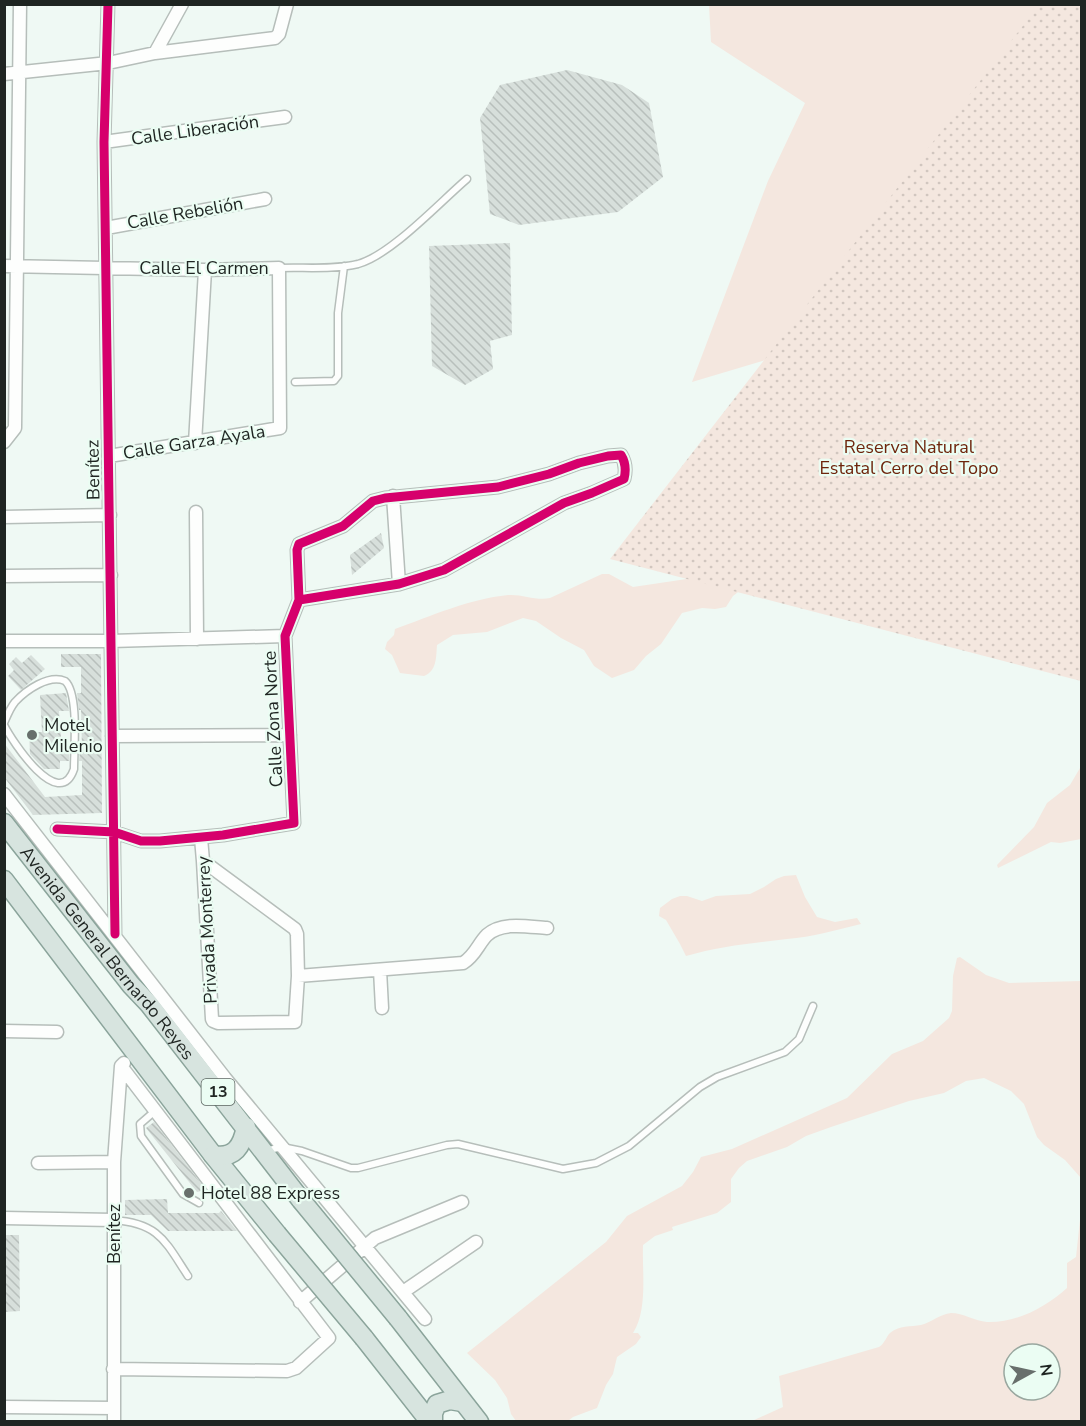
<svg xmlns="http://www.w3.org/2000/svg" width="1086" height="1426" viewBox="0 0 1086 1426" font-family="'Nunito Sans',sans-serif">
<defs>
<pattern id="park-dots" width="8" height="8" patternUnits="userSpaceOnUse" patternTransform="scale(1.5)"><rect width="8" height="8" fill="#f4e7df"/><path d="M2 2h.1M6 6h.1" fill="none" stroke="#d1c6bf" stroke-width="1.8" stroke-linecap="round"/></pattern>
<pattern id="building-back-hatch" width="6" height="6" patternUnits="userSpaceOnUse" patternTransform="scale(1.5)"><rect width="6" height="6" fill="#d7dfdb"/><path d="M-1 5l2 2M0 0l6 6M5-1l2 2" fill="none" stroke="#b8bfbc"/></pattern>
</defs>
<rect width="100%" height="100%" fill="#eff9f4"/>
<path fill="#f4e7df" fill-rule="evenodd" d="M709,5H1081L996,291L692,382L768,181L805,103L711,42Z
M602,574H609L633,587L700,577L742,589L733,596L726,607L715,609L702,608L682,613L661,644L646,656L634,670L612,678L594,666L584,650L561,638L536,621L523,618L487,632L453,635L437,645C436,657 437,671 424,676L400,673L392,655L385,649L387,642L394,635L395,629C431,616 469,599 508,595C523,594 536,601 550,598Z
M1081,762V839L1060,843L1051,842L998,868L997,865L1034,827L1047,803L1070,785L1080,768Z
M796,875L805,897L817,917L835,922L857,918L861,924C837,930 812,937 787,939C753,943 719,946 686,956L680,944L666,920L659,916L660,908L672,899L680,896H687L702,901L716,896L750,894L764,887L776,879L784,876Z
M960,957L986,975L1009,983L1081,981V1178L1065,1160L1044,1145L1037,1137L1024,1104L1011,1091L984,1078L966,1081L944,1093L909,1101L831,1127L806,1136L787,1147L747,1161L739,1168L731,1179V1202L717,1213L672,1227L673,1230L655,1236L643,1245C642,1271 648,1310 633,1333H638L641,1337L636,1344L617,1357L613,1374L606,1385L597,1408L573,1417L568,1421H516L511,1414L507,1398L495,1380L467,1353L606,1242L627,1216L682,1186L693,1172L701,1157L732,1149L847,1098L892,1054L923,1041L949,1018L952,1011L953,976L957,958Z
M1080,1220L1081,1421H752L783,1407L779,1376L879,1347C885,1343 886,1337 890,1333C899,1325 911,1327 921,1325C932,1322 940,1314 951,1313C963,1313 975,1321 987,1322C1017,1323 1046,1307 1067,1288V1263L1076,1257ZM1014,1354H1050V1390H1014Z"/>
<path fill="url(#park-dots)" d="M1039,5H1081V681L610,559Z"/>
<path fill="url(#building-back-hatch)" d="M567,70L622,85L649,103L663,177L618,212L519,225L490,214L480,118L500,85Z
M510,243L512,335L490,341L493,369L465,385L432,366L429,246Z
M381,533L384,548L352,575L350,555Z
M61,654H101L102,813L33,815L4,777V743L45,797L82,795V761H79L80,749H82L81,710H79L77,693H81V667H61Z
M31,655L45,669L21,690L8,676L14,670L9,664L16,657L22,663Z
M66,693L69,711H59L62,752L69,751V761H60V769H44L30,754L29,732H42L40,695Z
M154,1122L206,1190L197,1192L146,1128Z
M167,1199L168,1213H219L221,1211L237,1231H168L151,1215H125V1200Z
M4,1235H19L20,1311L4,1312Z"/>
<g fill="none" stroke-linecap="round" stroke-linejoin="round">
<defs>
<path id="lane" d="M279,268C304,267 333,270 358,264C391,255 440,202 467,179
M295,382L334,381L338,376V313L344,266
M4,723C7,716 10,708 15,702C26,690 49,674 65,681C79,693 74,749 74,769C59,813 12,741 4,725
M155,1111L140,1124L141,1136L183,1194L199,1203
M265,1151L282,1147L302,1151L351,1168H358L447,1145L458,1144L563,1169L596,1163L629,1146L700,1087L717,1077L785,1052L799,1039L813,1006
M113,1220C159,1223 165,1241 188,1276"/>
<path id="street" d="M108,4L104,142L115,934
M155,53L182,4
M4,74L108,63L155,53L275,38L279,34L287,4
M104,142L285,117
M106,228L265,199
M4,266L205,270L279,268L280,428L109,456
M4,442L15,428L20,4
M195,443L205,270
M393,496L399,584
M196,512L197,639
M4,517L110,515
M4,576L111,575
M4,641H111L285,636
M112,736L290,735
M4,794L225,1078L425,1319
M57,829L114,832L141,841H160L223,835L294,823L285,636L299,600L297,550L299,544L343,526L373,501L385,498L498,487L549,474L579,463L608,456L621,455C626,463 626,471 624,479L592,493L564,503L444,570L399,584L299,600
M201,838L203,861L212,1019L213,1021L218,1023L295,1022L298,976L297,934L295,929L203,861
M380,970L382,1008
M298,976L463,963C475,956 478,944 487,935C502,921 529,927 547,928
M4,1031L57,1032
M38,1163L114,1162
M4,1218L113,1220
M403,1292L476,1242
M300,1302L375,1238L462,1202
M113,1369L287,1371L296,1368L329,1338L121,1066
M4,1407L114,1408
M114,1422V1162L121,1066L124,1063"/>
<g id="primary">
<path id="s1" d="M4,823L131,985L149,1004L301,1200"/>
<path d="M4,880L213,1155L277,1234"/>
<path d="M213,1155C235,1159 242,1146 246,1127"/>
<path d="M398,1318L479,1422"/>
<path d="M364,1338L430,1422"/>
<path d="M433,1422V1413L437,1404L450,1400L462,1402"/>
</g>
</defs>
<use href="#lane" stroke="#b6beba" stroke-width="9"/>
<use href="#street" stroke="#b6beba" stroke-width="15"/>
<use href="#primary" stroke="#8ba49b" stroke-width="21"/>
<use href="#lane" stroke="#fdfefd" stroke-width="6"/>
<use href="#street" stroke="#fdfefd" stroke-width="12"/>
<use href="#primary" stroke="#d7e4df" stroke-width="18"/>
<defs>
<path id="primary-bridge" d="M301,1200L398,1318
M277,1234L364,1338"/>
</defs>
<use href="#primary-bridge" stroke="#8ba49b" stroke-width="21" stroke-linecap="butt"/>
<use href="#primary-bridge" stroke="#d7e4df" stroke-width="18"/>
<defs>
<path id="cycleway" d="M108,4L104,142L115,934
M57,829L114,832L141,841H160L223,835L294,823L285,636L299,600L297,550L299,544L343,526L373,501L385,498L498,487L549,474L579,463L608,456L621,455C626,463 626,471 624,479L592,493L564,503L444,570L399,584L299,600"/>
</defs>
<use href="#cycleway" stroke="#ebfdf3" stroke-width="13"/>
<use href="#cycleway" stroke="#d6006c" stroke-width="9"/>
</g>
<g fill="#686f6c" stroke="#ebfdf3" stroke-width="2">
<circle cx="32" cy="735" r="6"/>
<circle cx="189" cy="1193" r="6"/>
</g>
<g text-anchor="middle" dominant-baseline="central" stroke-width="4.5" stroke-linejoin="round" paint-order="stroke">
<rect fill="#ebfdf3" stroke="#5c6661" stroke-width="1.5" x="201.5" y="1079" width="33" height="26" rx="4.5"/>
<g font-size="16" font-weight="bold" fill="#1f2522">
<text x="218" y="1092">13</text>
</g>
<g font-size="18" fill="#1f2522" stroke="#ebfdf3">
<text transform="translate(195 130) rotate(-8)">Calle Liberación</text>
<text transform="translate(185 213) rotate(-10)">Calle Rebelión</text>
<text x="204" y="268">Calle El Carmen</text>
<text transform="translate(194 442) rotate(-9)">Calle Garza Ayala</text>
<text transform="translate(93 470) rotate(-91)">Benítez</text>
<text transform="translate(273 719) rotate(-93)">Calle Zona Norte</text>
<text transform="translate(207 930) rotate(-93)">Privada Monterrey</text>
<text stroke="none"><textPath href="#s1" startOffset="166">Avenida General Bernardo Reyes</textPath></text>
<text transform="translate(114 1234) rotate(-90)">Benítez</text>
</g>
<g font-size="18" fill="#6e250c" stroke="#ebfdf3">
<text x="909" y="447">Reserva Natural<tspan x="909" dy="21">Estatal Cerro del Topo</tspan></text>
</g>
<g font-size="18" fill="#1f2522" stroke="#ebfdf3" text-anchor="start">
<text x="44" y="725">Motel<tspan x="44" dy="21">Milenio</tspan></text>
<text x="201" y="1193">Hotel 88 Express</text>
</g>
</g>
<rect width="1086" height="1426" fill="none" stroke="#1f2522" stroke-width="12"/>
<g transform="translate(1032 1372) rotate(82)"><circle r="28" fill="#ebfdf3" stroke="#99a79f" stroke-width="1.5"/>
<path d="M0-4.5L10 22L0 15L-10 22Z" fill="#686f6c"/>
<text y="-9" font-size="16" font-weight="bold" text-anchor="middle" fill="#1f2522">N</text>
</g>
</svg>
